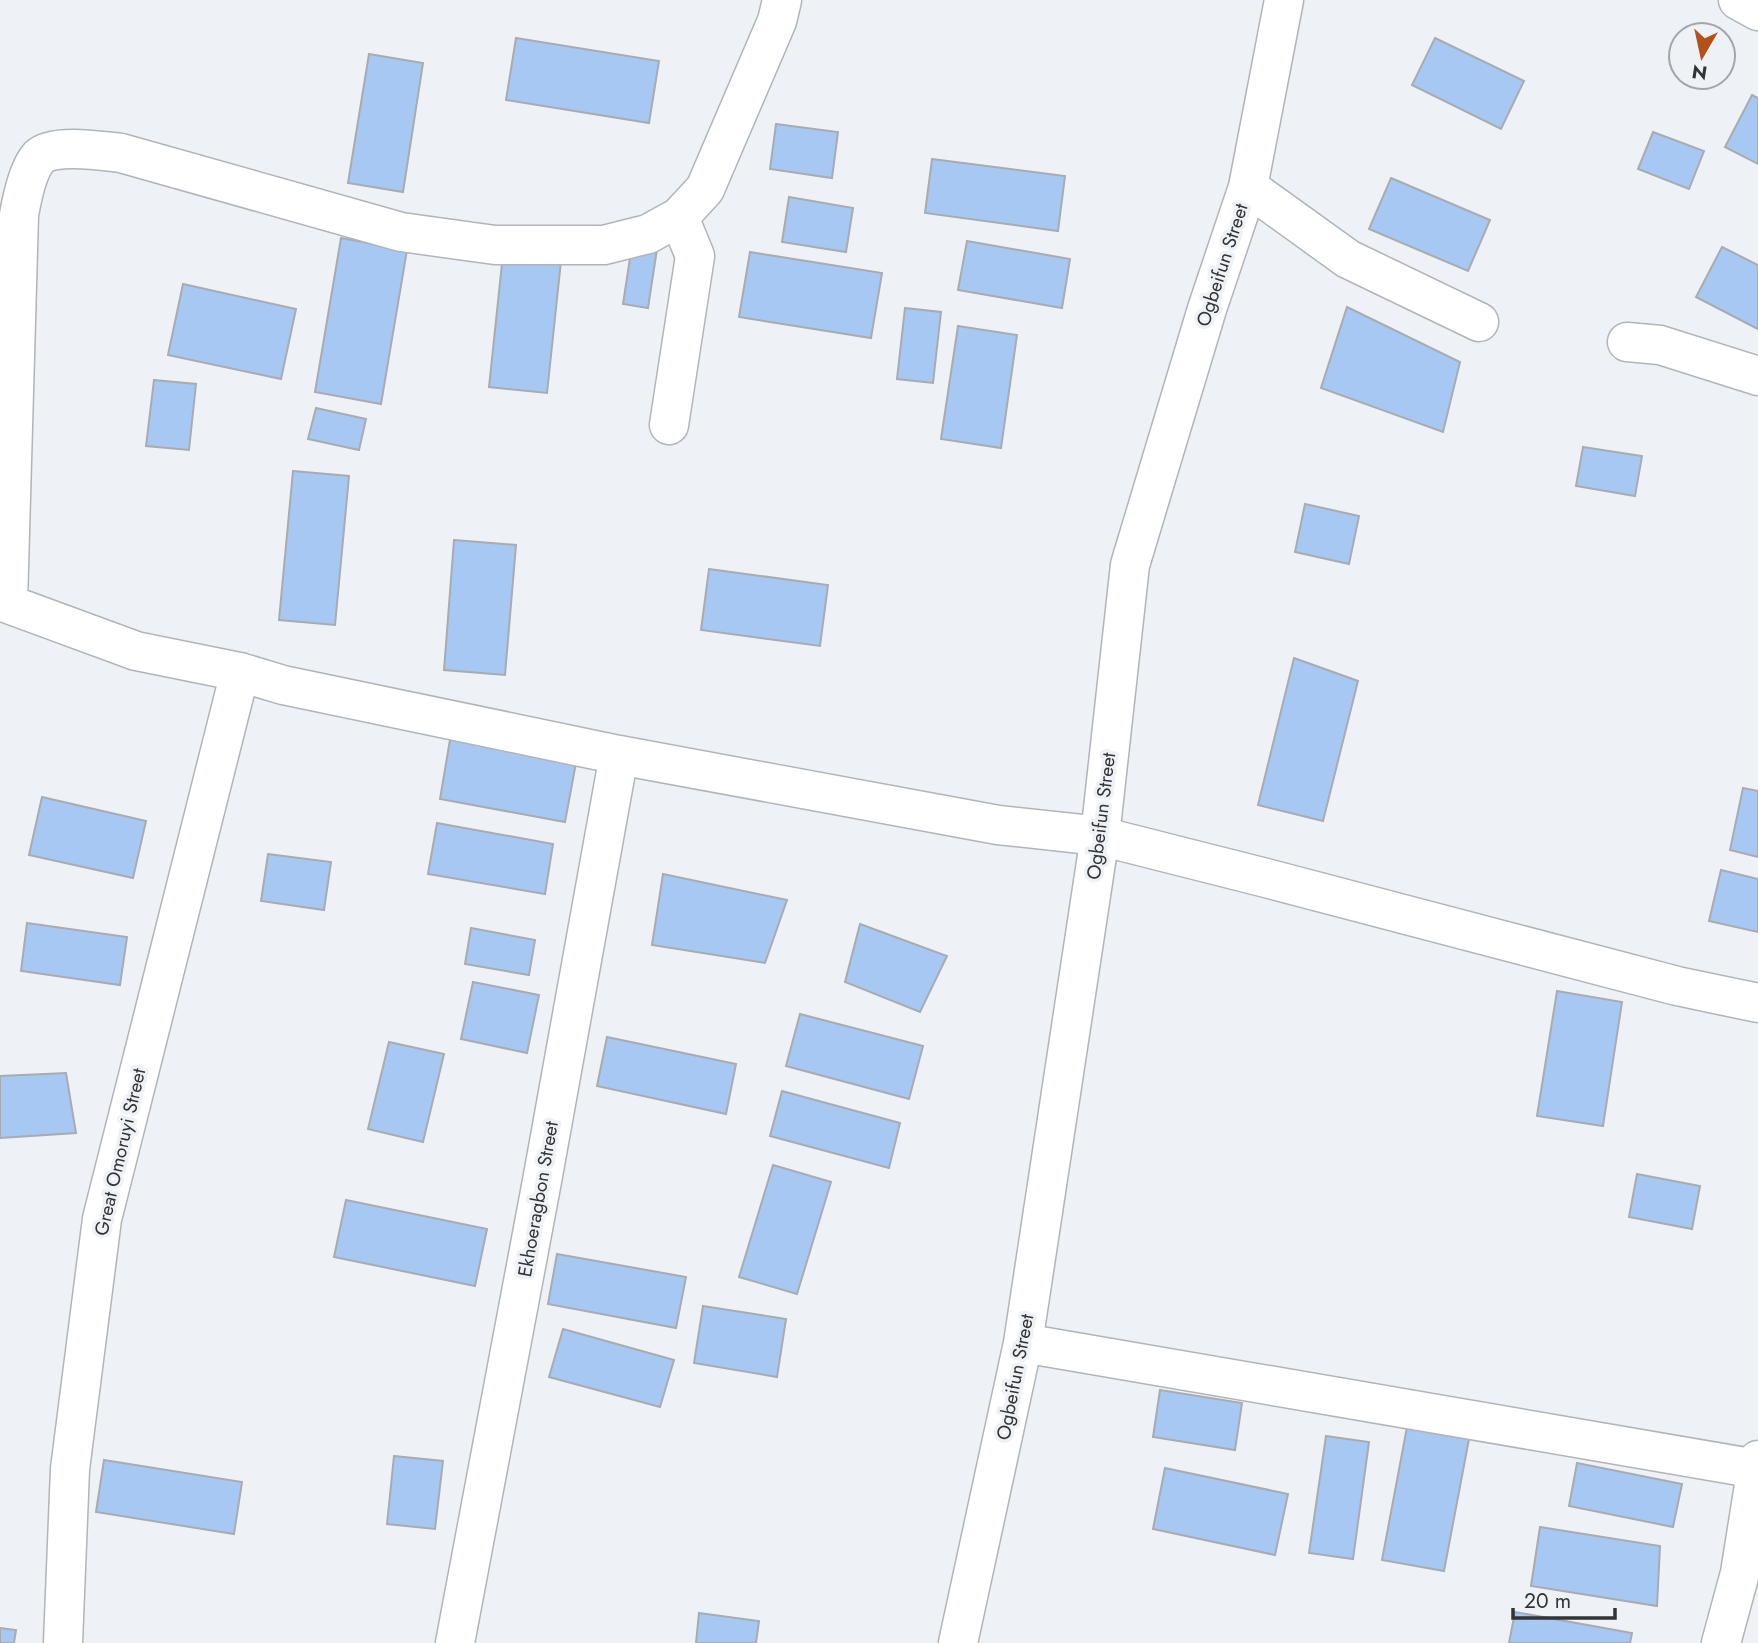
<svg xmlns="http://www.w3.org/2000/svg" width="1758" height="1643" viewBox="0 0 1758 1643" font-family="Jost,sans-serif">
<rect width="100%" height="100%" fill="#eef2f6"/>
<path fill="#a7c8f3" stroke="#a8abaf" stroke-width="2" d="M516,38L659,61L649,123L506,100Z
M1435,38L1524,81L1501,129L1412,85Z
M369,54L423,63L403,192L348,183Z
M1752,95L1758,98V164L1725,147Z
M776,124L838,132L832,178L770,169Z
M1653,132L1704,151L1689,189L1638,169Z
M932,159L1065,176L1058,231L925,213Z
M1391,178L1490,220L1468,271L1369,229Z
M789,197L853,208L846,252L782,242Z
M341,238L407,250L381,404L315,392Z
M967,241L1070,259L1062,308L958,290Z
M632,245L657,249L648,308L623,304Z
M1722,247L1758,265V329L1696,297Z
M750,252L882,273L871,338L739,317Z
M503,254L561,261L547,393L489,387Z
M183,284L296,309L281,379L168,355Z
M1347,307L1460,362L1443,432L1321,388Z
M905,308L941,312L933,383L897,379Z
M958,326L1017,335L1001,448L941,439Z
M154,380L196,384L189,450L146,446Z
M316,408L366,419L359,450L308,439Z
M1583,447L1642,456L1635,496L1576,486Z
M293,471L349,476L335,625L279,620Z
M1305,504L1359,516L1349,564L1295,552Z
M454,540L516,545L505,675L444,670Z
M709,569L828,585L820,646L701,630Z
M1294,658L1358,681L1323,821L1258,805Z
M452,728L578,752L565,822L440,799Z
M1743,788L1758,791V857L1730,850Z
M42,797L146,821L133,878L29,855Z
M437,823L553,844L545,894L428,874Z
M268,854L331,862L324,910L261,901Z
M1721,870L1758,879V932L1709,921Z
M663,874L787,900L765,963L652,945Z
M27,923L127,937L120,985L21,971Z
M860,924L947,956L920,1012L845,982Z
M471,928L535,940L529,975L465,964Z
M473,982L539,995L527,1053L461,1039Z
M1557,991L1622,1002L1603,1126L1537,1116Z
M800,1014L923,1046L909,1099L786,1066Z
M607,1037L736,1064L726,1114L597,1086Z
M389,1042L444,1054L423,1142L368,1129Z
M66,1073L76,1133L0,1138V1076Z
M782,1091L900,1123L889,1168L770,1136Z
M773,1165L831,1182L797,1294L739,1277Z
M1637,1174L1700,1186L1692,1229L1629,1217Z
M346,1200L487,1229L475,1286L334,1257Z
M557,1254L686,1277L676,1328L548,1304Z
M703,1306L786,1319L777,1377L694,1363Z
M563,1329L674,1360L660,1407L549,1377Z
M1160,1390L1242,1403L1235,1450L1153,1437Z
M1407,1427L1469,1439L1444,1571L1382,1560Z
M1326,1436L1369,1442L1353,1559L1309,1553Z
M394,1456L443,1461L435,1529L387,1524Z
M104,1460L242,1482L234,1534L96,1512Z
M1577,1463L1682,1484L1673,1527L1569,1506Z
M1165,1468L1288,1494L1275,1555L1153,1529Z
M1540,1527L1660,1546L1657,1606L1531,1586Z
M1515,1612L1632,1633L1630,1643H1509Z
M699,1613L759,1621L756,1643H696Z
M0,1628L16,1630L14,1643H0Z"/>
<g fill="none" stroke-linecap="round" stroke-linejoin="round">
<defs>
<path id="minor" d="M1738,0L1758,11
M1248,187L1348,259L1479,322
M1627,342L1660,345L1758,376
M669,425L695,256L679,217
M0,601L136,651L240,672L283,685L619,755L998,825L1100,836L1266,878L1677,986L1758,1003
M8,603L19,215C22,198 28,169 39,157C53,143 103,151 121,153L401,232L495,245H604L648,234L679,217L705,189L777,21L782,0
M1023,1343L1757,1469
M63,1643L70,1469L102,1219L240,672
M455,1643L542,1181L619,755
M958,1643L1023,1343L1100,836L1130,565L1207,309L1248,187L1284,0
M1721,1643L1740,1573L1758,1460"/>
</defs>
<use href="#minor" stroke="#b1b4b8" stroke-width="41"/>
<use href="#minor" stroke="#fff" stroke-width="38"/>
</g>
<g text-anchor="middle" dominant-baseline="central" stroke-width="7" stroke-linejoin="round" paint-order="stroke">
<g font-size="19" fill="#323334" stroke="#eef2f6">
<text transform="translate(1222 265) rotate(-72)">Ogbeifun Street</text>
<text transform="translate(1101 816) rotate(-83)">Ogbeifun Street</text>
<text transform="translate(120 1152) rotate(-77)">Great Omoruyi Street</text>
<text transform="translate(538 1199) rotate(-80)">Ekhoeragbon Street</text>
<text transform="translate(1015 1377) rotate(-79)">Ogbeifun Street</text>
</g>
</g>
<g transform="translate(1702 56) rotate(189)"><circle r="33" fill="#eef2f6" stroke="#a3a6a8" stroke-width="2"/>
<path d="M0-5L12 26L0 18L-12 26Z" fill="#b4511a"/>
<text y="-10" font-size="19" font-weight="bold" text-anchor="middle" fill="#323334">N</text>
</g>
<path d="M1513 1608v10h102v-10" fill="none" stroke="#323334" stroke-width="3.5"/>
<text x="1524" y="1608" font-size="21" fill="#323334" stroke="#eef2f6" stroke-width="5" paint-order="stroke">20 m</text>
</svg>
